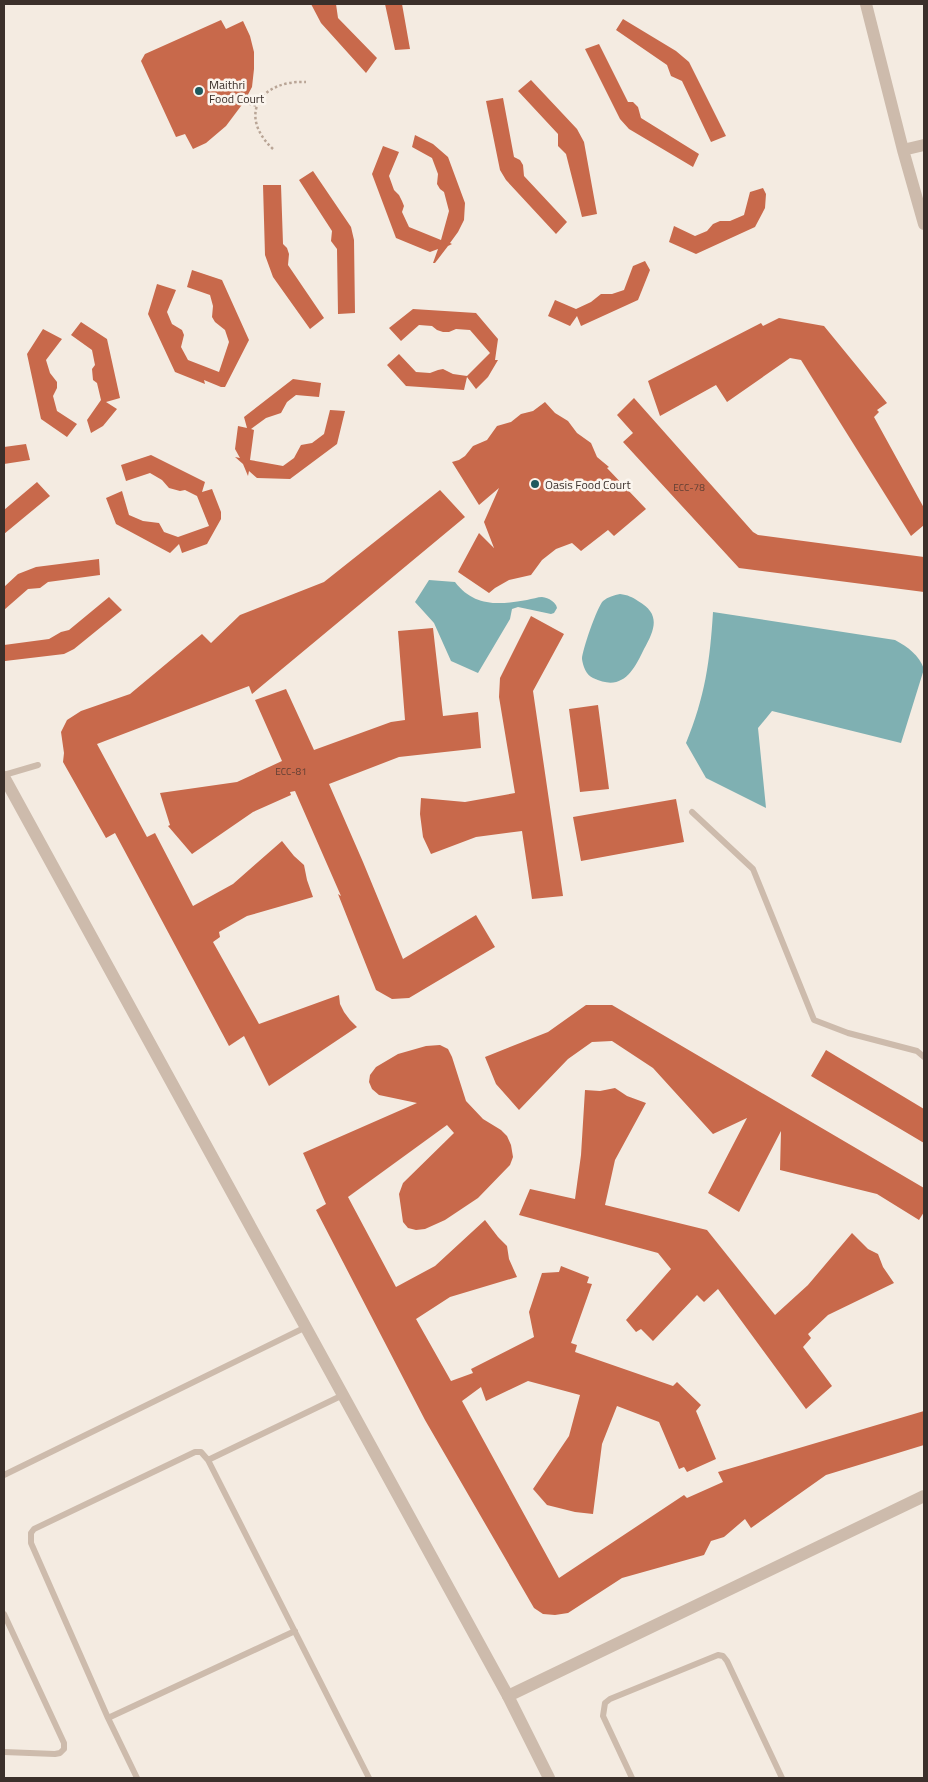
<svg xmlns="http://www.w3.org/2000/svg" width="928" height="1782" viewBox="0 0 928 1782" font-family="'Titillium Web',sans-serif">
<rect width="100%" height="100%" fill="#f4ebe1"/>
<path fill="#7fb0b2" d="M429,580L455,582C474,607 499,605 527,600C532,599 538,597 542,597C549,598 556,602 557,608L554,613L551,614L518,607L512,609L510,619L478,673L451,661L434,623L415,602Z
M620,594C628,595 632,597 638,601C661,614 655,629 644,649C633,672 622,692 593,678C586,675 583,666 582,659C582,651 597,607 603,601C608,597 614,595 620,594Z
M713,612L895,640C908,647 919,655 924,669L901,743L772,711L758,728L766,808L706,778L686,743C705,697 710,661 713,612Z"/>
<path fill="#c8694b" d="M311,4H336L338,18L377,58L366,73L321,23Z
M385,4H402L410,49L395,50Z
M623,19L676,51L689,62L726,136L711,142L682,81L671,76L667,65L616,30Z
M221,20L226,29L243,21L250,36L254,52V69L252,87L244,102L226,126L206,143L193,149L185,134L176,137L141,61L145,54Z
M599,44L628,102H633L638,107L641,118L699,154L693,167L629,129L620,119L585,49Z
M531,80L577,129L584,142L597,214L582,217L566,154L558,146V134L518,91Z
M503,98L514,157L520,160L523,165L524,176L567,222L556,234L506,180L500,170L486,101Z
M415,135L433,144L448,157L465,203L464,220L458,232L450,243L452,244L448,246L435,263H433L438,249L430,252L396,238L372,174L383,146L399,152L389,176L394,190L399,195L402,201L404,206L402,212L409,227L441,240L449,211L444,192L440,189L437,184L438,174L432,158L412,147Z
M313,171L351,227L354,240L355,313L338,314L337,249L331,241L332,231L299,180Z
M263,185H281L283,244L287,248L289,254L288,265L324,318L310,329L273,277L265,255Z
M763,188L766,194L765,208L755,227L696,254L669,242L674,226L695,236L707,231L713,224L720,221H730L744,215L750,192Z
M645,261L650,270L638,300L581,326L577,316L570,326L548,316L555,300L576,309L591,302L601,294H612L624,290L633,266Z
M192,270L222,280L249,340L225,387H221L204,380L205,384L175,372L148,314L157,284L176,290L167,312L172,324L182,330L184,335L181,347L188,360L219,372L229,342L225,330L215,322L212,317L213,306L210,295L187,287Z
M413,309L476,313L498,339L495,360H498L488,377L476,389L467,377L464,390L406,386L387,365L399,354L416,372L430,373L438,370L443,369L453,374L467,376L490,353L470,330L456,329L449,332H443L437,330L432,326L419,325L401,341L389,328Z
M779,318L824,326L887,403L877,410L879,412L874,417L924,508V525L911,536L801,360L790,358L727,402L716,385L660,416L648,381L761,323L763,326Z
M81,322L107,339L120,398L106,402L117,409L103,426L91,433L87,420L101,400L97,383L93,380L92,369L95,365L92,350L71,335Z
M43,329L62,339L46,360L50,373L57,382V388L53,396L57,411L77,424L67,437L41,419L27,354Z
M293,379L321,383L319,397L296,395L287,402L281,413L266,418L251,429L254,430L250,460L283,466L294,458L301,445L312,443L324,434L330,410L345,411L337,444L290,479L257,478L249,471L248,476L243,464L235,457L240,458L235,449L238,426L247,428L244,417Z
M634,398L753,532L758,535L924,557V592L739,568L623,442L633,433L617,415Z
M545,402L555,413L568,421L577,433L591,443L597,457L609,467L607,468L646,509L614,536L608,530L581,551L572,543L556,549L542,560L531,575L509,580L495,588L489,593L458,572L479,533L494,548L484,522L499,488L479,505L452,462L459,460L465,456L473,446L487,440L497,426L511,422L521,414L533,411Z
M26,444L30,460L4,464V447Z
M151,455L205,482L202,492L212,489L221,512V519L207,544L182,553L179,544L170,553L116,524L106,498L122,491L129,515L143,521L159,523L164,532L178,537L209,526L197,496L185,490L180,491L169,488L162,480L150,473L126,481L121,465Z
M37,482L50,496L4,534V510Z
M440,490L465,517L252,694L249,686L97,744L147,837L155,833L193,906L233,884L282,841L294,856L304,865L307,880L313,897L247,916L219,932L220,937L213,942L259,1024L339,995L340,1004L344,1012L350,1020L357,1027L269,1086L244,1036L229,1046L115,833L106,838L63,762L64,753L61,732L67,720L81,711L130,694L202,634L211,643L240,615L324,582Z
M99,559L100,575L48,582L40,588L28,589L4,610V587L18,574L36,567Z
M109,597L122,610L74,649L64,654L5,661L4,645L49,639L61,632L69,630Z
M531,616L564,634L533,691L563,896L532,899L522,831L476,837L431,854L423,837L420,814L421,798L465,802L515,793L499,697L500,678Z
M433,628L443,716L478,712L481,748L399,757L329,784L363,862L403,959L476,915L495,947L409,998L392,999L376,990L338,894L341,896L295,791L290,792L291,795L253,812L192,854L168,826L170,825L160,793L237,782L282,761L255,700L286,689L314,750L391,722L405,720L398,631Z
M598,705L609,789L580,792L569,709Z
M676,799L684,842L581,861L573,817Z
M586,1005H612L924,1188V1212L919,1220L877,1194L780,1170L781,1131L739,1212L708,1193L747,1118L713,1134L653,1068L612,1041L592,1042L568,1059L519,1110L496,1084L485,1057L548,1032Z
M440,1045L448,1049L452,1057L466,1101L483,1119L501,1130L507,1136L511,1145L513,1157L510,1165L478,1198L445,1220L425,1229L416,1230L408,1228L403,1222L399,1194L403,1183L454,1133L447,1125L348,1197L396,1287L435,1266L485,1220L498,1237L507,1246L509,1259L517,1277L450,1297L416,1319L451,1381L473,1373L471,1369L534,1337L529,1312L542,1273L559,1272L561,1266L589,1277L587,1283L592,1284L571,1343L577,1345L575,1352L673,1386L677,1382L701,1405L696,1411L716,1459L687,1472L684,1467L679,1469L659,1422L617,1406L602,1444L593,1514L575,1512L547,1505L533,1489L569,1436L580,1395L528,1381L486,1401L481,1387L462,1401L559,1578L684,1495L687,1498L723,1482L718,1472L924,1411V1445L826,1475L751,1528L745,1519L724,1537L711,1541L704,1555L622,1578L568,1613L555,1615L543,1614L534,1608L425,1420L316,1210L326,1204L303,1153L417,1103L379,1095L372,1089L369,1082L370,1075L376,1067L398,1054L426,1046Z
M826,1050L924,1109V1143L811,1076Z
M615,1088L627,1096L646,1103L615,1160L605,1205L707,1230L775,1315L808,1285L852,1233L868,1249L878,1254L883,1267L894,1283L828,1315L808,1334L811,1338L803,1347L832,1386L806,1409L718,1289L704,1302L697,1295L653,1341L641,1329L636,1332L626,1320L671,1269L658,1253L519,1215L530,1189L575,1199L581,1155L585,1090L600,1091Z"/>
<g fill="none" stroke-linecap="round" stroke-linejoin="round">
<path stroke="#b9a596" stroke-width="2.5" stroke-dasharray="2.5 2.5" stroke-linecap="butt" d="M244,102L257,106
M273,149C237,115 260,80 306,82"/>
<path stroke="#cdbbac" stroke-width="6" d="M4,775L38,765
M692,812L753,869L814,1020L848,1033L917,1051L924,1057
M208,1460L343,1395
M4,1475L306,1327
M4,1614L64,1743V1749L60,1753L55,1754L4,1752
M108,1718L31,1543V1533L34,1529L195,1452H201L208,1460L369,1778
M137,1778L108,1718L295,1631
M632,1778L603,1716L605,1703L610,1699L718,1655L723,1656L727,1661L782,1778"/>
<path stroke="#cdbbac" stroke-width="12" d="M866,4L903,150L924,224
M903,150L924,145
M4,777L508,1696"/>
<path stroke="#cdbbac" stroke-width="12" d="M549,1778L508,1696L924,1496"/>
</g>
<g fill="#1f5a5e" stroke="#fbf5ee" stroke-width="2">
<circle cx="199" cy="91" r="5"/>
<circle cx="535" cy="484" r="5"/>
</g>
<g text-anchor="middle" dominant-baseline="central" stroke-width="5" stroke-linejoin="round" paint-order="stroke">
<g font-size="10" fill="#5e3e33">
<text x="689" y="487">ECC-78</text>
<text x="291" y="771">ECC-81</text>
</g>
<g font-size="12" fill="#3b302b" stroke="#fbf5ee" text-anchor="start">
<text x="209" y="84">Maithri<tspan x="209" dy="14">Food Court</tspan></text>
<text x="545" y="484">Oasis Food Court</text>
</g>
</g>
<rect width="928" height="1782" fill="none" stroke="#3b302b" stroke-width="10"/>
</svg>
